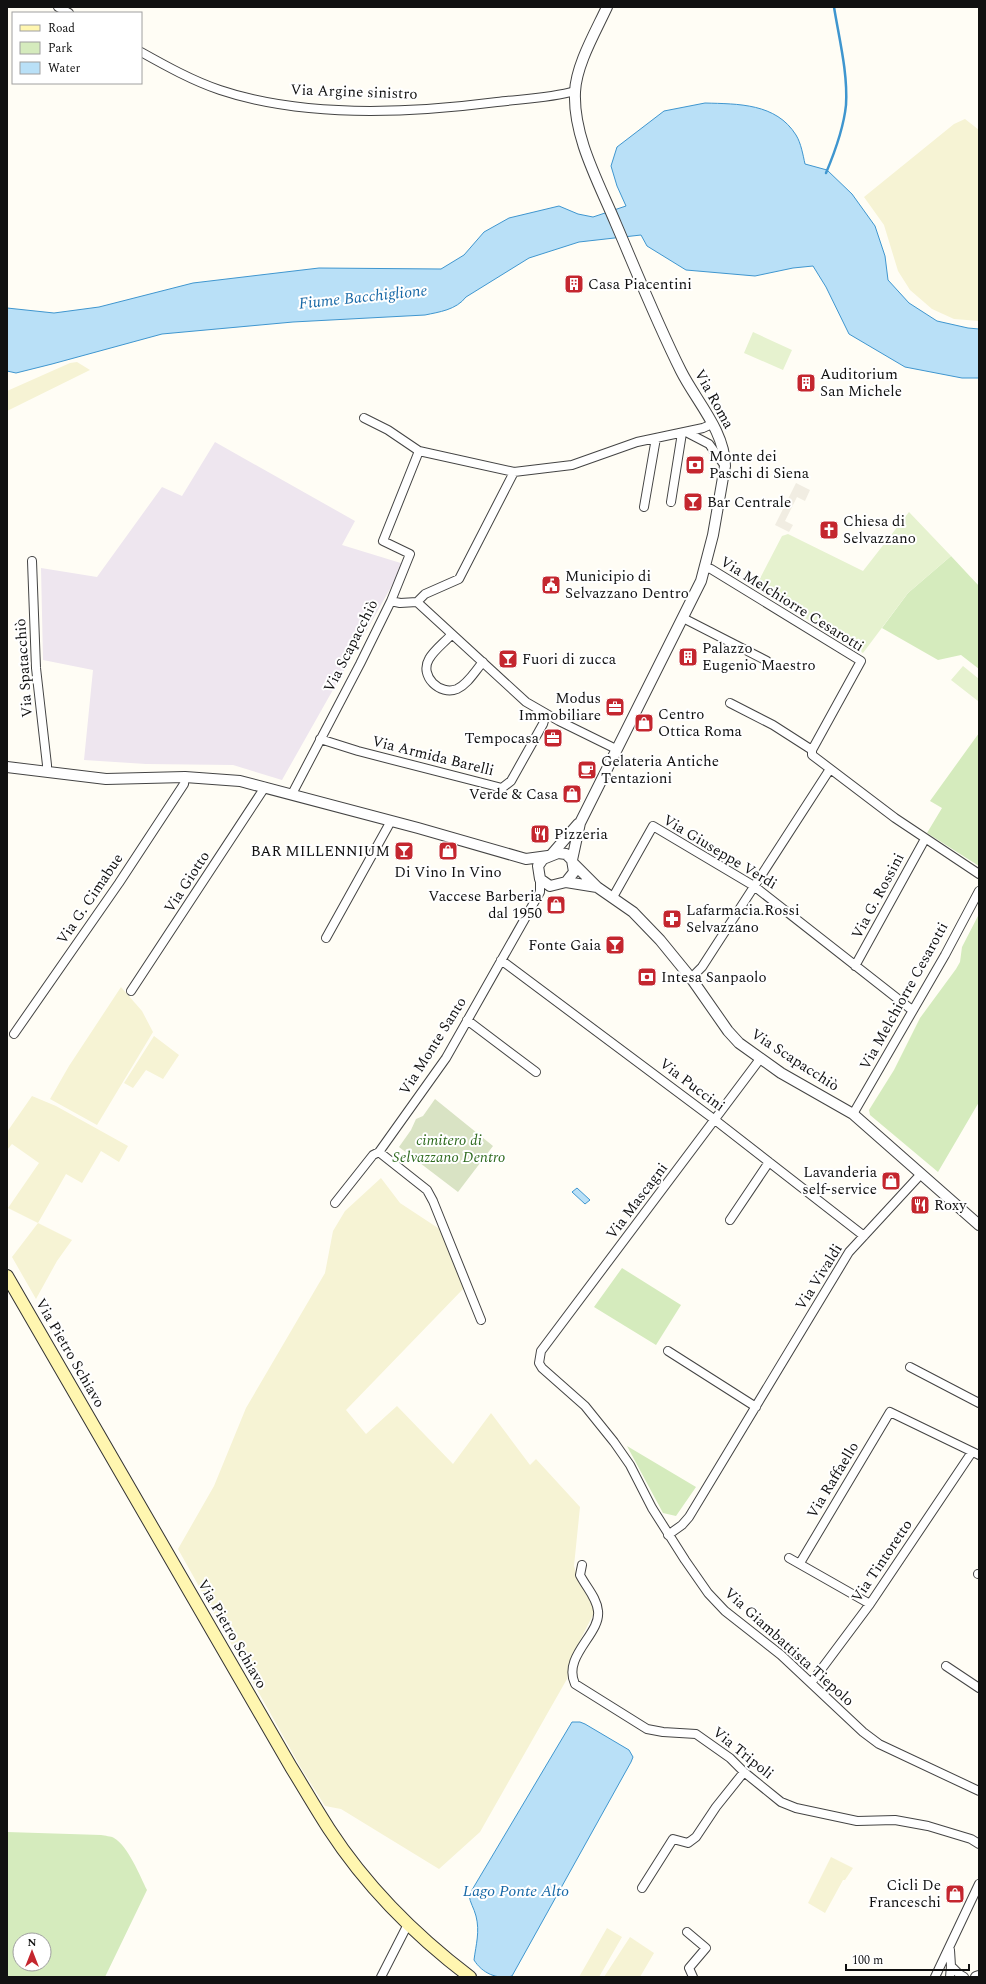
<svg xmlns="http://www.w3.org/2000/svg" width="986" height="1984" viewBox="0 0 986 1984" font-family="Spectral,serif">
<rect width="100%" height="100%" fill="#fffdf5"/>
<path fill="#eee6ef" d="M215,442L355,521L342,545L404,564L282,780L233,765L146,764L84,760L93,670L43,660L41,568L97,577L162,487L182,496Z"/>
<path fill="#f6f3d4" d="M965,119L979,130V321L954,319L932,309L910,290L898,271L884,225L864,197L954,124Z
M77,362L90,370L7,411V391L70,363Z
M121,987L142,1011L153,1032L97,1125L50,1099L69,1066Z
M154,1036L179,1055L163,1079L146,1070L133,1088L124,1083Z
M32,1096L56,1106L128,1146L119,1162L101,1151L82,1183L66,1174L38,1223L72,1240L57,1261L36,1299L12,1257L38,1223L8,1208L39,1163L12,1144L7,1150V1132Z
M381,1178L400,1203L441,1230L464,1288L346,1410L366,1434L397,1406L453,1464L491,1413L530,1465L536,1459L580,1507L574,1566L578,1579L590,1598L594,1613L573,1654L567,1679L480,1832L439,1869L341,1809L325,1806L301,1768L178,1549L214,1486L246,1408L325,1273L333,1231L345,1211Z
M831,1857L853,1868L845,1880H843L825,1913L808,1903Z
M607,1928L622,1937L599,1977H579Z
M630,1937L654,1953L640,1977H604Z"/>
<path fill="#d5ebbd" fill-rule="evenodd" d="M951,556L979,586V669L961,655L938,660L882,628L908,593Z
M979,733V866L927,833L942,808L930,801Z
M979,914V1102L938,1172L870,1115L869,1110L894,1070L920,1018L956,969L960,962L962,947Z
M622,1268L681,1305L656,1345L594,1307Z
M627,1446L696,1487L676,1516L663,1513Z
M7,1832L101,1835C105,1836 111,1836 114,1838C128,1846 140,1876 147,1890L105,1977H7ZM20,1940H44V1964H20Z"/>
<path fill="#d9e3c4" d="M435,1099L493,1146L458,1192L399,1147L411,1130L416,1119L423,1116Z"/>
<path fill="#e6f2cf" d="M753,332L792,350L783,370L744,353Z
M909,512L951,556L908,593L863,653L755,588L782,536L788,534L863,571Z
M963,666L979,679L978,701L951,680Z"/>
<path fill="#f1ede2" d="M796,483L810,490L805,501L797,497L785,521L793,525L789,532L775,525Z"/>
<path fill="#b9e0f7" stroke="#3f96cf" d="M705,103C738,104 776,103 796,135C801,143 803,155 805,164L827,170L852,194L875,226L885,256L888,280L909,303L937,321L968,328L979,329V378H962L905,367L849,334L826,287L813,266L793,268L755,276L686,270L647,246L641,235L579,242L529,258L466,297C456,310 439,312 425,315L293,322L162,334L52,364L16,373L7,371V308L54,313L99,307L193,283L319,268L441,269L464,255L484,232L509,218L559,206L578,214L593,217L626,206L617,186L611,166L617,147L664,111Z
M577,1188L590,1200L585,1204L572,1192Z
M572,1722H580L585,1724L629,1750L633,1757L631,1762L512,1976C497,1980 482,1973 474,1960C476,1944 480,1932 476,1916C474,1908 470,1903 469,1895Z"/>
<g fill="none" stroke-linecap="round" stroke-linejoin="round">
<path stroke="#3f96cf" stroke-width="2.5" d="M826,173C834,154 844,125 846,105C848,73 839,38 834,7"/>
<defs>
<path id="minor" d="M58,7L69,13
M141,52C166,66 193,81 220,90C303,118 412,113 497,102C522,99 551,98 575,91
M364,418L388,430L419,451L514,472L572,465L637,442L703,428L712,424
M686,432L709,444L725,466
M671,502L682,433
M644,507L656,438
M32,561L36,668L47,765V772
M705,568L711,569L861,661L812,750V755L895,818L979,874
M391,601L410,554L383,541L419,451
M417,602L526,702L559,721L616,749
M683,618L767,661
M452,634C445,642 434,650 429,659C419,676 440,696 457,689C468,684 475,671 483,662
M730,703L773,725L812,750
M320,739L358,751L502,788L511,781L543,724L546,714
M292,794L360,664L391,601L400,603L417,602L425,594L459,579L514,472
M613,897L653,826L754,886L912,1010
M326,938L391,821
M501,960L715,1120L864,1236
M855,966L925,839
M691,978L702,967L830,769
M131,991L265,787
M467,1020L536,1072
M14,1034L119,883L184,784L185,777
M760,1059L541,1351L539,1363L542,1368L585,1406L614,1442L630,1465L652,1508L685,1560L708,1593L725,1611L781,1655L863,1732L879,1744L979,1791
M853,1114L945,955L979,891
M379,1152L427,1190L433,1201L481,1320
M335,1203L373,1155L379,1152L446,1058L540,892V879
M730,1220L769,1162
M668,1351L756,1407
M910,1367L979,1403
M668,1535L682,1525L689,1517L849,1252L921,1174
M789,1558L870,1604
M800,1563L890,1412L979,1455
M582,1565L580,1575C586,1587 597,1598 598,1611C601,1634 562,1656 575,1684L647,1729L663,1732L696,1734L730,1758L744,1772L781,1802L796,1808L857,1821L895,1820L928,1826L971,1839L979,1844
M978,1574H979
M946,1666L979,1688
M811,1683L870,1604L972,1452
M642,1888L673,1839L688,1843L696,1837L716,1807L744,1772
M687,1932L706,1948L689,1968L693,1977
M950,1950L951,1966L950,1977
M951,1966L959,1974L964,1977
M381,1977L408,1924
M935,1977L979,1884"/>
<path id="tertiary" d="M7,767L106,779L185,777L240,781L418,828L526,859L548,856
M558,853L566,854L572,860L574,872L566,882L550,886L540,879L538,866L543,859Z
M552,854L578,824
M572,860L580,823L701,581L713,535L725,466C725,431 696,401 681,371C657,323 637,273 616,224C599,183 573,137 575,92C576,65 596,31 607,7
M574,864L597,887L633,912L660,940L691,978L728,1031L739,1043L781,1073L853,1114L979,1225
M566,882L597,887
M976,1977L979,1976"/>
<path id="secondary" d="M7,1276L291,1767C304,1788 316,1809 329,1829C366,1886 416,1936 470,1977"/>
</defs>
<use href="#minor" stroke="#444" stroke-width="10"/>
<use href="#tertiary" stroke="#444" stroke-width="12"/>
<use href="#secondary" stroke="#333" stroke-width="14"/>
<use href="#minor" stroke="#fff" stroke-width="8"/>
<use href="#tertiary" stroke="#fff" stroke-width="10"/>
<use href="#secondary" stroke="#fff6b0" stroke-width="12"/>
</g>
<defs>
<symbol id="building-square" viewBox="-11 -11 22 22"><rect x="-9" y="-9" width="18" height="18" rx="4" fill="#c4262e" stroke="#fff"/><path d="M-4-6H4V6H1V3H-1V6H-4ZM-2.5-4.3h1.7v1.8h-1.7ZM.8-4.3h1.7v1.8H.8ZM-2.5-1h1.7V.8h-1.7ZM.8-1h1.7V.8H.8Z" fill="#fff"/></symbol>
<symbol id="bank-square" viewBox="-11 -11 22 22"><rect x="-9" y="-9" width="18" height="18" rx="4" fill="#c4262e" stroke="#fff"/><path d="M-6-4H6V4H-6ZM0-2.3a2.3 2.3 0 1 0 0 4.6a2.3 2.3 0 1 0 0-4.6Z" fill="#fff"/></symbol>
<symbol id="bar-square" viewBox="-11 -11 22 22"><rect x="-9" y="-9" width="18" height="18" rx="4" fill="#c4262e" stroke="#fff"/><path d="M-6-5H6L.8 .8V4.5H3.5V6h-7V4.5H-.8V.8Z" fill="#fff"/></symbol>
<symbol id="church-square" viewBox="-11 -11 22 22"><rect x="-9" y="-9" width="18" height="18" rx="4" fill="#c4262e" stroke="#fff"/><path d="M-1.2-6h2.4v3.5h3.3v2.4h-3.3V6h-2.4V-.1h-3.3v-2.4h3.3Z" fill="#fff"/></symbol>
<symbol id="civic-square" viewBox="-11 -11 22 22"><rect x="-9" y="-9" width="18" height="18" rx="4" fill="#c4262e" stroke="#fff"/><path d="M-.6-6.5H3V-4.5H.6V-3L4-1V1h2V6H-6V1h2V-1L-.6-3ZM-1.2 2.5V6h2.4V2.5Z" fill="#fff"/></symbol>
<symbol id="office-square" viewBox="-11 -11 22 22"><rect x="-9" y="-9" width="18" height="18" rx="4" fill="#c4262e" stroke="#fff"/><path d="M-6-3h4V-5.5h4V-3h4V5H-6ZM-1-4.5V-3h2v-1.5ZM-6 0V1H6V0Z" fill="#fff"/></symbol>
<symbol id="shop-square" viewBox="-11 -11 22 22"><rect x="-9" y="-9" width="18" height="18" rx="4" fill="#c4262e" stroke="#fff"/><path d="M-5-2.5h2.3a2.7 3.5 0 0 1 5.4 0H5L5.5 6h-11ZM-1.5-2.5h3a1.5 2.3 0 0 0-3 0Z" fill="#fff"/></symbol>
<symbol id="cafe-square" viewBox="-11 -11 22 22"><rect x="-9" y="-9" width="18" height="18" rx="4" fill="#c4262e" stroke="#fff"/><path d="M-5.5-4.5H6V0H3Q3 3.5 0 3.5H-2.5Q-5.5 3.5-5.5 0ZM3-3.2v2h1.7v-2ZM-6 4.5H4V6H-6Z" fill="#fff"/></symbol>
<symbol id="restaurant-square" viewBox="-11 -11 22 22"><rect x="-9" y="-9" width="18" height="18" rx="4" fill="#c4262e" stroke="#fff"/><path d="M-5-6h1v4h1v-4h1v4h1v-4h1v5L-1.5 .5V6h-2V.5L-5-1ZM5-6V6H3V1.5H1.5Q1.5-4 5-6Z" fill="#fff"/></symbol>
<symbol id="pharmacy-square" viewBox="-11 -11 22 22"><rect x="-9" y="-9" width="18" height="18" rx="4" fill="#c4262e" stroke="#fff"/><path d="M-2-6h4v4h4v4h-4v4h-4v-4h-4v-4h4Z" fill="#fff"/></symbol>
</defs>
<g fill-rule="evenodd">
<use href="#building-square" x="563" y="273" width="22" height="22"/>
<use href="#building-square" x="795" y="372" width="22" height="22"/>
<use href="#bank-square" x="684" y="454" width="22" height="22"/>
<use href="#bar-square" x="682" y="491" width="22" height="22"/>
<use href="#church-square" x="818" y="519" width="22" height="22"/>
<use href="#civic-square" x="540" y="574" width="22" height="22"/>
<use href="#building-square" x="677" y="646" width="22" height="22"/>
<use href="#bar-square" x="497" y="648" width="22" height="22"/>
<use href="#office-square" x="604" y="696" width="22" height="22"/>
<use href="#shop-square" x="633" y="712" width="22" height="22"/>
<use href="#office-square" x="542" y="727" width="22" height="22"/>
<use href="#cafe-square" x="576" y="759" width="22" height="22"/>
<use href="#shop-square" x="561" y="783" width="22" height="22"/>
<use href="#restaurant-square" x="529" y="823" width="22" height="22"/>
<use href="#bar-square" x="393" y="840" width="22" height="22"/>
<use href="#shop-square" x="437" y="840" width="22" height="22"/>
<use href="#shop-square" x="545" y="894" width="22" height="22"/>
<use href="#pharmacy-square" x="661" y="908" width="22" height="22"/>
<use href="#bar-square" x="604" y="934" width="22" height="22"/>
<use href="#bank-square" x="636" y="966" width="22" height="22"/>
<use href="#shop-square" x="880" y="1170" width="22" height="22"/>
<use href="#restaurant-square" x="909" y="1194" width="22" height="22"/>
<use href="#shop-square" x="944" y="1883" width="22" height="22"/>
</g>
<g text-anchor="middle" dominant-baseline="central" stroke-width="4" stroke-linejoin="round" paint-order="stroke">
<g font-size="15" fill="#111" stroke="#fff">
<text transform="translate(354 92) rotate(2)">Via Argine sinistro</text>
<text transform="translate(714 399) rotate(61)">Via Roma</text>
<text transform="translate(792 604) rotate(32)">Via Melchiorre Cesarotti</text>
<text transform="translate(351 646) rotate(-63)">Via Scapacchiò</text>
<text transform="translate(24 668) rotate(-94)">Via Spatacchiò</text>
<text transform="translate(433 756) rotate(14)">Via Armida Barelli</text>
<text transform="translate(720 852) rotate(31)">Via Giuseppe Verdi</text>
<text transform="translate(187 882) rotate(-57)">Via Giotto</text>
<text transform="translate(878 896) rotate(-62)">Via G. Rossini</text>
<text transform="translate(90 899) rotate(-56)">Via G. Cimabue</text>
<text transform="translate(904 996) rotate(-61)">Via Melchiorre Cesarotti</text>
<text transform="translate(433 1046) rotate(-58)">Via Monte Santo</text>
<text transform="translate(795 1060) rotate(33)">Via Scapacchiò</text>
<text transform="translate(692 1085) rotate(37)">Via Puccini</text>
<text transform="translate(637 1201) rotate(-53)">Via Mascagni</text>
<text transform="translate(819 1277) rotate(-58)">Via Vivaldi</text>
<text transform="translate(70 1353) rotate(60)">Via Pietro Schiavo</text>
<text transform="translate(833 1480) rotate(-59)">Via Raffaello</text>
<text transform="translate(882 1561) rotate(-56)">Via Tintoretto</text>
<text transform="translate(232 1634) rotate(60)">Via Pietro Schiavo</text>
<text transform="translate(789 1647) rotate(42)">Via Giambattista Tiepolo</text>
<text transform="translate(743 1753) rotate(39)">Via Tripoli</text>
</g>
<g font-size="15" fill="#111" stroke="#fff" text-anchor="start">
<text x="588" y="284">Casa Piacentini</text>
<text x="820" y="374">Auditorium<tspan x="820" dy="17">San Michele</tspan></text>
<text x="709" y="456">Monte dei<tspan x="709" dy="17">Paschi di Siena</tspan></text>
<text x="707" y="502">Bar Centrale</text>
<text x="843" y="521">Chiesa di<tspan x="843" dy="17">Selvazzano</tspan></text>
<text x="565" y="576">Municipio di<tspan x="565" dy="17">Selvazzano Dentro</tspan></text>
<text x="702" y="648">Palazzo<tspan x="702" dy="17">Eugenio Maestro</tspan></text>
<text x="522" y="659">Fuori di zucca</text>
<text x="601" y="698" text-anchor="end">Modus<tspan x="601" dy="17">Immobiliare</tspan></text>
<text x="658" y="714">Centro<tspan x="658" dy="17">Ottica Roma</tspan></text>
<text x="539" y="738" text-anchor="end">Tempocasa</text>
<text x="601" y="761">Gelateria Antiche<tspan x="601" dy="17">Tentazioni</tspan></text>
<text x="558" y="794" text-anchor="end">Verde &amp; Casa</text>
<text x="554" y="834">Pizzeria</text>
<text x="390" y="851" text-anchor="end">BAR MILLENNIUM</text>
<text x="448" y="872" text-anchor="middle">Di Vino In Vino</text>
<text x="542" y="896" text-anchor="end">Vaccese Barberia<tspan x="542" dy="17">dal 1950</tspan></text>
<text x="686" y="910">Lafarmacia.Rossi<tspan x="686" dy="17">Selvazzano</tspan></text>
<text x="601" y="945" text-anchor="end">Fonte Gaia</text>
<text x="661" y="977">Intesa Sanpaolo</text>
<text x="877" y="1172" text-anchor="end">Lavanderia<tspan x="877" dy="17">self-service</tspan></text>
<text x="934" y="1205">Roxy</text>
<text x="941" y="1885" text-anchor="end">Cicli De<tspan x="941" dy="17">Franceschi</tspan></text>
</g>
<g font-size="15" font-style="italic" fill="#2f6b1f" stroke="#fff">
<text x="449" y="1140">cimitero di<tspan x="449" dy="17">Selvazzano Dentro</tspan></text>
</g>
<g font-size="16" font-style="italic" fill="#1768a6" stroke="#fff">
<text transform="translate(363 297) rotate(-6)">Fiume Bacchiglione</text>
<text x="516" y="1891">Lago Ponte Alto</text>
</g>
</g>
<rect width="986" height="1984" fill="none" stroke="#111111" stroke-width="16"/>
<rect x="12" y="12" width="130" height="72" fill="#ffffff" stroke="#a0a0a0"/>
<rect x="20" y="25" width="20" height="6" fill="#fff6b0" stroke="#a0a0a0"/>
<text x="48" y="32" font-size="12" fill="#111111">Road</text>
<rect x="20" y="42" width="20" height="12" fill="#d5ebbd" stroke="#a0a0a0"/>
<text x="48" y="52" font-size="12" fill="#111111">Park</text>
<rect x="20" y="62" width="20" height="12" fill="#b9e0f7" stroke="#a0a0a0"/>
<text x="48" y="72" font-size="12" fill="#111111">Water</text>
<g transform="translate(32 1952)"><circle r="19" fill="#ffffff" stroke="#a0a0a0"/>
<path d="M0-3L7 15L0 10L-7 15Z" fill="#c4262e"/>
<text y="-6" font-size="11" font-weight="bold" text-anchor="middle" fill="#111111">N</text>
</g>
<path d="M846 1964v6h123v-6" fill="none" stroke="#111111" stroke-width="2"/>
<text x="852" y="1964" font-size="12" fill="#111111" stroke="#ffffff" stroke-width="3" paint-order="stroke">100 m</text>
</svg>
